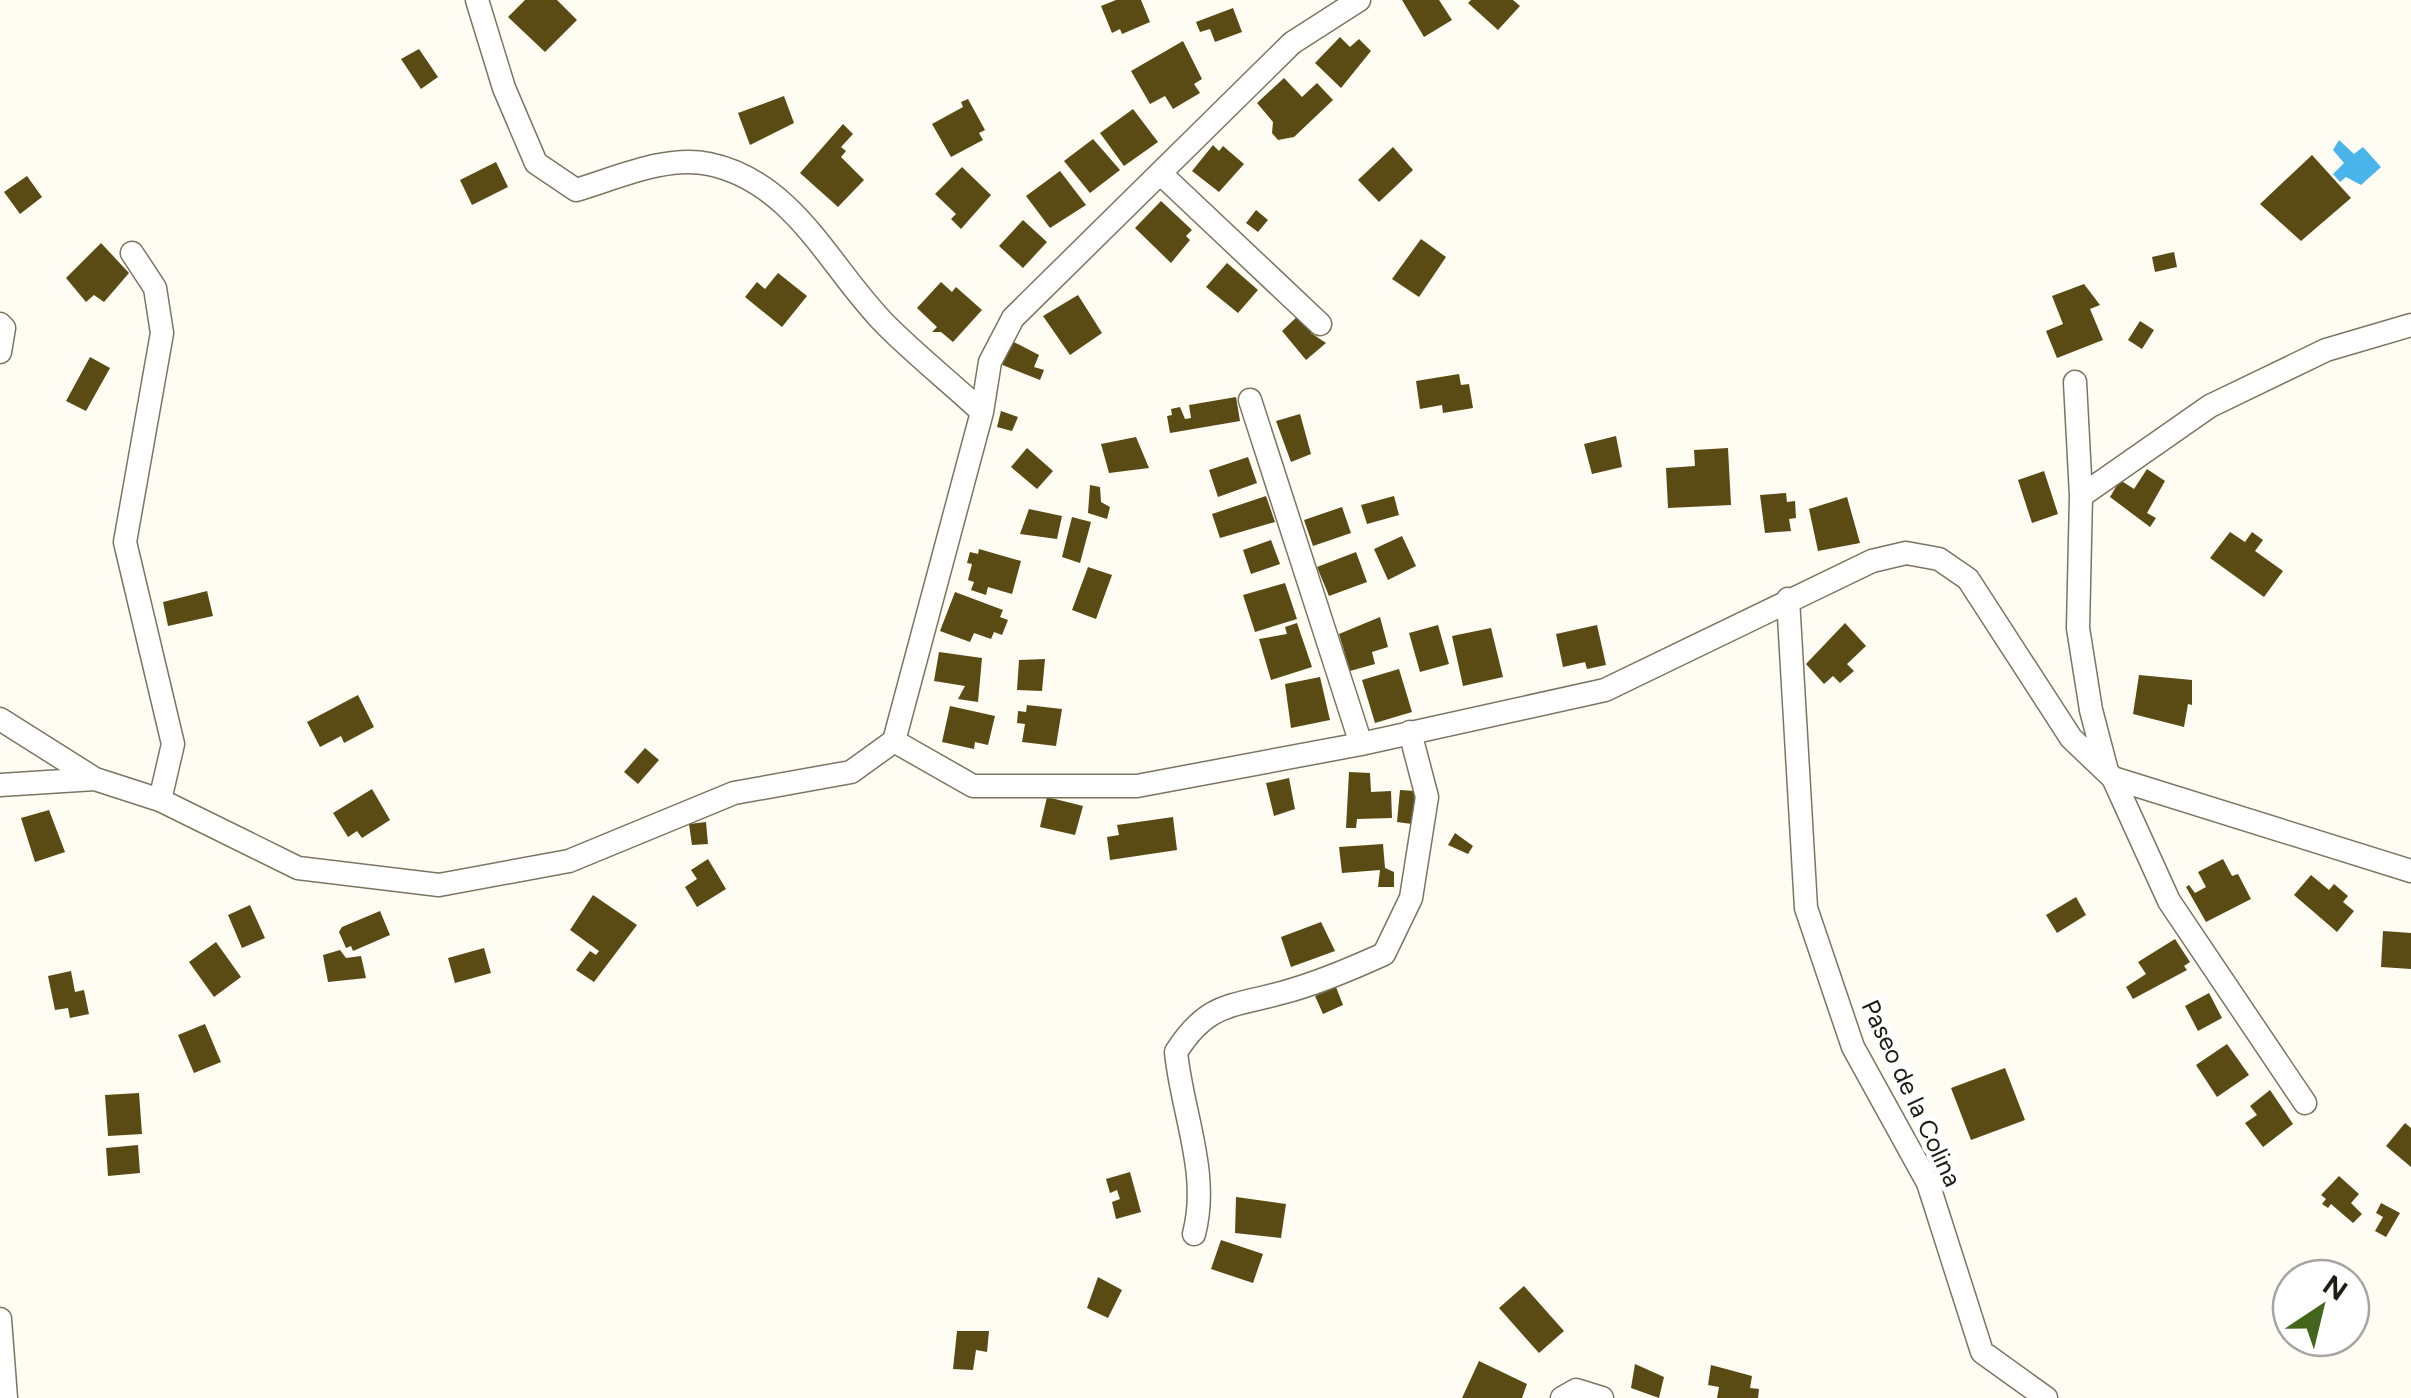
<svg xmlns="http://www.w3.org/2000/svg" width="2411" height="1398" viewBox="0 0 2411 1398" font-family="Figtree,sans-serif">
<rect width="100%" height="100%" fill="#fefcf3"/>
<path fill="#49b5ea" d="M2339,140L2354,154L2363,147L2381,167L2361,185L2346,177L2340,182L2333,174L2344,163L2333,150Z"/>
<path fill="#5a4a13" d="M525,0H557L577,20L545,52L508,17Z
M1116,0H1141L1150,22L1122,34L1120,29L1112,33L1101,6Z
M1402,0H1439L1452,20L1424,37Z
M1471,0H1513L1520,6L1498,30L1468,3Z
M1233,8L1242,32L1215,42L1210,29L1200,32L1196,22Z
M1340,37L1350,47L1359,39L1371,51L1341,88L1315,63Z
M1183,41L1202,79L1194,84L1200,93L1173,109L1165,96L1150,104L1131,71Z
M419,49L438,77L421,89L401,59Z
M1284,78L1302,97L1317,83L1333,100L1294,137L1278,140L1272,133L1273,122L1257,103Z
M784,96L794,123L750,145L738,113Z
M968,99L985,130L979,133L983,140L951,157L932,124L963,107L961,102Z
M1133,109L1158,142L1124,166L1100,133Z
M843,124L853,134L841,147L846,151L841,157L864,180L838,207L800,173Z
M1093,139L1120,170L1090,193L1064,161Z
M1213,145L1219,151L1223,146L1244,164L1219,192L1192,171Z
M1393,147L1413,170L1379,202L1358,180Z
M2312,155L2351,198L2301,241L2260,204Z
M496,162L508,187L472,205L460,180Z
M962,167L991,195L961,229L951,219L956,214L935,194Z
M1060,171L1086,205L1050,228L1026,196Z
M27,176L42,197L20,214L4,192Z
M1161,201L1192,230L1186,236L1190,240L1171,263L1135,228Z
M1256,210L1268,220L1258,232L1246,223Z
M1023,220L1047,242L1023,268L999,246Z
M1421,239L1446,257L1419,297L1392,279Z
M101,243L129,273L104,302L94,295L86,302L66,278Z
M2174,252L2177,267L2155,272L2152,257Z
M1227,263L1258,290L1238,313L1206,287Z
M778,273L807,296L782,327L745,297L757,282L765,289Z
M941,282L952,292L956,287L982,310L953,342L941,332H932L937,327L917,308Z
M2084,284L2100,305L2090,309L2103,340L2057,358L2046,331L2063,324L2052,296Z
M1078,295L1102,333L1070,355L1043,316Z
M1300,314L1314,330L1311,333L1326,343L1306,360L1282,331Z
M2140,321L2154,330L2142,349L2128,340Z
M1010,340L1039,355L1034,367L1044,370L1040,380L1000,364Z
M90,357L110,368L86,411L66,401Z
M1459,374L1461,385L1469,384L1473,408L1443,413L1442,405L1420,409L1416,381Z
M1236,397L1240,421L1170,433L1167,416L1172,415L1171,409L1180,407L1185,419L1191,418L1189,405Z
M1001,411L1018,417L1012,431L997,427Z
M1300,414L1311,454L1291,462L1276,421Z
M1616,436L1622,467L1592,474L1584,444Z
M1136,437L1149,468L1109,473L1101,444Z
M1027,448L1053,471L1037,489L1011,467Z
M1728,448L1731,505L1668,508L1666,468L1695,466L1694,450Z
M1248,457L1257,483L1218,497L1209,470Z
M2147,469L2165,481L2147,513L2156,518L2150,527L2110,497L2120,480L2134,489Z
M2044,471L2058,514L2032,523L2018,480Z
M1090,485L1100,487L1101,502L1110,507L1107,519L1088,513Z
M1786,493L1787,502L1795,501L1796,518L1789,519L1791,531L1765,533L1760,495Z
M1266,496L1275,522L1220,538L1212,514Z
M1394,496L1399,515L1367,524L1361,505Z
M1847,497L1860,543L1818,551L1809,509Z
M1342,507L1351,533L1313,546L1304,520Z
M1029,509L1062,516L1057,539L1020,534Z
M1072,517L1091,522L1080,563L1062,557Z
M2230,532L2245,542L2252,532L2263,540L2255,551L2283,571L2264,597L2210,558Z
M1402,536L1416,566L1388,580L1374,549Z
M1271,540L1280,564L1251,574L1243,550Z
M979,549L1021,561L1012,594L988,587L986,595L971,590L974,582L968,580L972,564L967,563L970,552L978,554Z
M1356,552L1367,582L1329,596L1317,567Z
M1088,567L1112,575L1096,619L1072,610Z
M1285,583L1297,619L1255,632L1243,595Z
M207,591L213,616L168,626L163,602Z
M955,592L1003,610L1000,617L1008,620L1002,635L994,632L991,639L974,633L970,642L940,631Z
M1380,617L1388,647L1372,652L1375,664L1350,671L1339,634Z
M1297,623L1312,667L1271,680L1259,639L1287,634L1285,627Z
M1845,623L1866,646L1847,664L1854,671L1840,683L1833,676L1824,684L1806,664Z
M1438,625L1449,664L1420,672L1409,633Z
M1597,625L1606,665L1587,669L1585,662L1563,667L1556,634Z
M1491,628L1503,677L1463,686L1452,636Z
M939,652L982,658L978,702L958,699L965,686L934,681Z
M1045,659L1042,691L1017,690L1019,660Z
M1399,669L1412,712L1375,723L1362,680Z
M2139,675L2192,680V705L2188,704L2184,727L2133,714Z
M1320,677L1330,720L1291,728L1285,684Z
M358,695L374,727L344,743L341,736L320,747L307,722Z
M1027,705L1062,709L1056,746L1022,742L1025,724L1017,723L1018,711L1026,712Z
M950,706L995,716L988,745L975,742L974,749L942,742Z
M645,748L659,760L638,784L624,772Z
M1349,772L1370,773L1371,792L1391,791L1392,818L1357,819L1356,828H1346Z
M1289,778L1295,809L1274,816L1266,783Z
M372,789L390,820L362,838L357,831L348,837L333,813Z
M1400,790L1415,791L1412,824L1397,822Z
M1047,797L1083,806L1075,835L1040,827Z
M49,810L65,852L35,862L21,818Z
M1173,817L1177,850L1110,860L1107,837L1119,835L1117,825Z
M706,822L708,844L692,845L689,824Z
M1455,833L1473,846L1468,854L1448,845Z
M1383,844L1385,868L1394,872V887H1378L1380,870L1342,873L1339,847Z
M708,859L726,889L697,907L685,887L697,879L691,870Z
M2223,859L2232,876L2238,874L2251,899L2206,922L2186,887L2189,885L2195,893L2206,887L2198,872Z
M2311,875L2329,890L2334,884L2348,896L2343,902L2354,911L2337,932L2294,895Z
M593,895L637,925L594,982L576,970L590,951L596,955L599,951L570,930Z
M2076,897L2086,915L2057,933L2046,915Z
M250,905L265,938L242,948L228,915Z
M380,911L390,935L353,951L351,946L346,948L339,932L342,927Z
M1321,922L1335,951L1291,967L1281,937Z
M2383,931L2411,933V969L2381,967Z
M2175,939L2190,962L2184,966L2187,970L2133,999L2126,987L2146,974L2138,962Z
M216,942L241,977L214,997L189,962Z
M484,948L491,973L455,983L448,958Z
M340,950L346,958L361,956L366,978L328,982L323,955Z
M71,971L75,992L84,990L89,1014L70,1018L68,1008L55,1010L48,976Z
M1336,987L1343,1005L1323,1014L1315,996Z
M2209,993L2222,1018L2198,1031L2185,1006Z
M205,1024L221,1062L194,1073L178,1035Z
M2227,1044L2249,1075L2217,1097L2196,1065Z
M2005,1068L2025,1120L1971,1140L1951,1088Z
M2270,1090L2293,1124L2263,1147L2245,1123L2257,1115L2250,1106Z
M139,1093L142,1134L108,1136L105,1095Z
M2405,1123L2411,1128V1167L2386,1146Z
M138,1145L140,1173L108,1176L106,1148Z
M1130,1172L1141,1212L1116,1219L1112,1202L1120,1199L1117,1190L1110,1193L1106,1179Z
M2339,1176L2359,1194L2351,1203L2362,1214L2353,1223L2331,1204L2328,1208L2322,1204L2326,1199L2321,1195Z
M1236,1197L1286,1204L1281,1238L1235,1233Z
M2381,1203L2400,1213L2386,1237L2375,1231L2383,1217L2376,1213Z
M1221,1240L1263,1254L1253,1283L1211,1269Z
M1098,1277L1122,1290L1108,1318L1087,1308Z
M1524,1286L1564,1331L1539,1353L1499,1308Z
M957,1331H989L987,1352L976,1350L973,1370L953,1369Z
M1479,1361L1527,1384L1522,1398H1462Z
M1635,1364L1664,1377L1659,1398L1631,1388Z
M1711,1365L1752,1376L1750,1388L1759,1389L1758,1398H1717L1719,1387L1708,1385Z"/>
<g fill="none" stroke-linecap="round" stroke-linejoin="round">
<defs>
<path id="street" d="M477,0L504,88L536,163L576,190C617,178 666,155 709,164C795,182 830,269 886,325C917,356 951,383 982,412
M1160,173L1320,324
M132,253L155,288L162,333L125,542L173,744L160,800
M0,324L4,328L0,352
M2075,382L2081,496L2078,628L2091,710L2107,771
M1250,400L1361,744
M2081,496L2210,406L2326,350L2411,325
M1788,599L1806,908L1853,1047L1928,1183L1982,1352L2046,1398
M0,719L95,779
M894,741L973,786H1137L1361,744L1605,690L1872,561L1906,553L1939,559L1968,579L2071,738L2113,778L2169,901L2305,1103
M2113,778L2411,871
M0,785L95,779L160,800L298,868L439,885L569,861L734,793L851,772L894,741L982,412L990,362L1013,318L1292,43L1359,0
M1194,1234C1210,1173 1182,1113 1176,1052C1207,1003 1230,1007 1281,993C1316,984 1351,969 1384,954L1411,898L1427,797L1410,732
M0,1319L6,1398
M1562,1398L1576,1390L1602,1398"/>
</defs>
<use href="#street" stroke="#7b7561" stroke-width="25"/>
<use href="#street" stroke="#fff" stroke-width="22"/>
</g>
<g text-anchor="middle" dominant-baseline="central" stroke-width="10" stroke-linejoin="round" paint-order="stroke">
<g font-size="25" fill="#201d15" stroke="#fff">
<text transform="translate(1912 1093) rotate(65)">Paseo de la Colina</text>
</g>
</g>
<g transform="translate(2321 1308) rotate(35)"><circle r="48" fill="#ffffff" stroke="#a6a5a1" stroke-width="2.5"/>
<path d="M0-8L18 38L0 25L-18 38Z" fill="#43651c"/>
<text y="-15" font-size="28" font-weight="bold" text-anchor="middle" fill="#201d15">N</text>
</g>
</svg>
